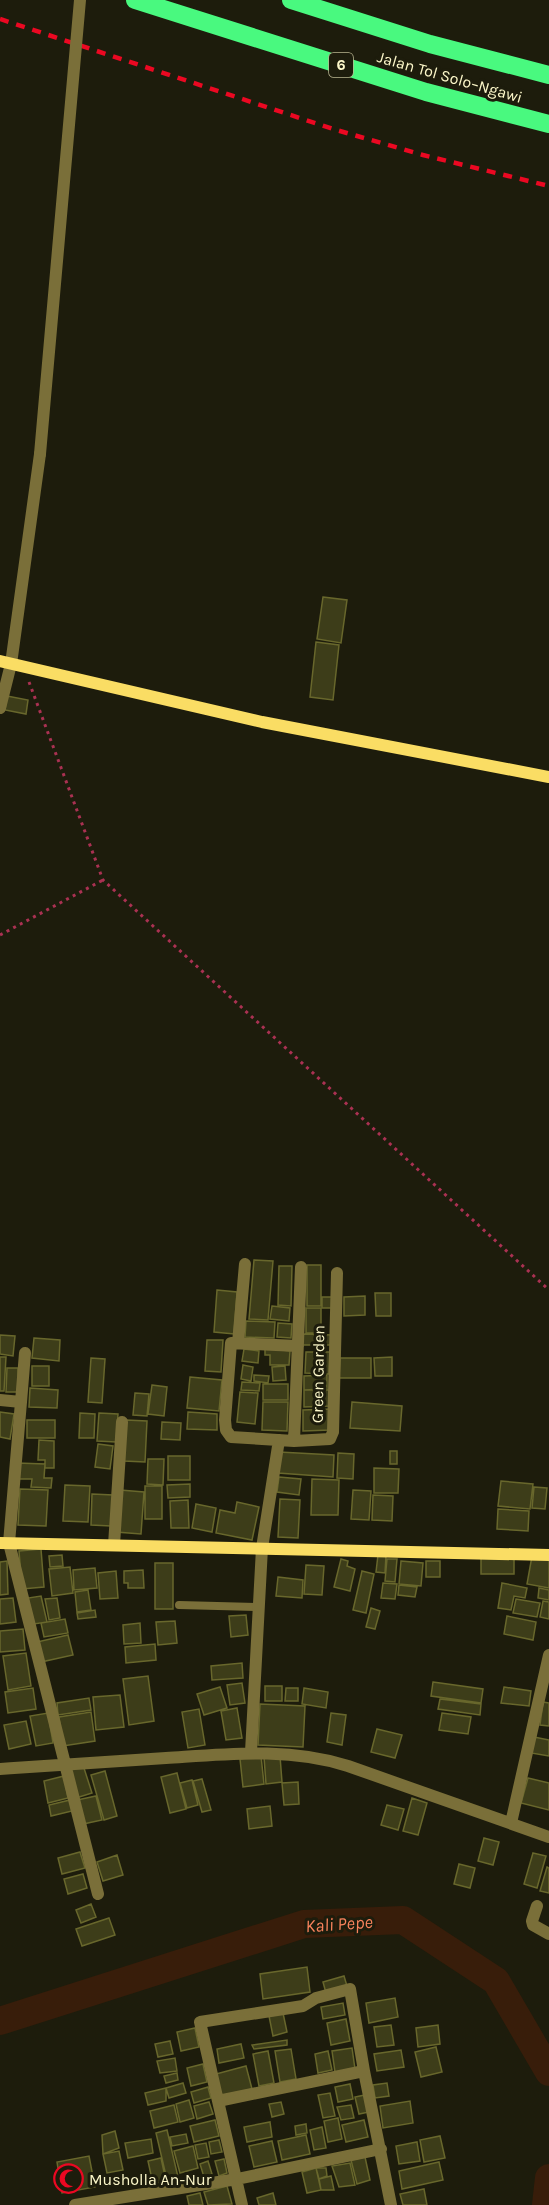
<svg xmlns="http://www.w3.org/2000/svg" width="549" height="2205" viewBox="0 0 549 2205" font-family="Karla,sans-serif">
<rect width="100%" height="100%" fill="#1d1c0c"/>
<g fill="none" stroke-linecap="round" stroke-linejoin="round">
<path stroke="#381d0a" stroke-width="28" d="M0,2021L304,1924L403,1920L496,1981L549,2072
M546,2205L549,2178"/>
</g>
<path fill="#3d3d19" stroke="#68672c" stroke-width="1.5" d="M323,597L347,600L341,643L317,639Z
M316,642L339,645L333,700L310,697Z
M7,696L28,700L26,714L5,710Z
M254,1260L273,1261L268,1320L249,1319Z
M307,1265H321V1306H307Z
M279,1266H292L291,1306L278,1305Z
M217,1290L237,1292L234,1334L214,1332Z
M375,1293H391V1316H376Z
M365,1296V1315L344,1316V1297Z
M322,1297H334L333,1308H322Z
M272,1306L290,1308L289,1321L270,1319Z
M306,1308H321V1333H306Z
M246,1321L275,1322L274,1338L245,1337Z
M278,1323L292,1324L291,1338L277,1337Z
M303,1334L332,1335V1345H302Z
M0,1335L15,1336L13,1356L0,1354Z
M34,1338L60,1340L59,1361L32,1358Z
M207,1340H223L221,1372L205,1371Z
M265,1348L290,1351L289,1365H270V1355H265Z
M244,1349L259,1351L258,1363L242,1361Z
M306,1352H330L329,1374L305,1373Z
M0,1357H6L4,1391H0Z
M392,1357V1376H375L374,1358Z
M91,1358L105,1359L102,1403L88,1402Z
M340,1358H371V1378H339Z
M243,1365L253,1367L251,1381L241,1379Z
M32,1366H49V1386H32Z
M285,1366L286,1380L273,1381L272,1367Z
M7,1368H18V1392H6Z
M254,1375L269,1376L268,1383L254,1381Z
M327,1375V1389L304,1390V1376Z
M190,1377L222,1380L219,1411L187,1408Z
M242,1382L260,1383L259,1391L241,1390Z
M263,1384H288V1400H263Z
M152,1385L167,1387L164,1416L148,1414Z
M30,1388L58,1390L57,1408L29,1407Z
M304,1390H329L330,1406L304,1407Z
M240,1392L258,1393L255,1424L237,1422Z
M135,1393L149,1394L147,1416L133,1415Z
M263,1402H288L287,1431L262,1430Z
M352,1402L402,1406L400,1431L350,1428Z
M330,1409V1430L303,1431V1410Z
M0,1412L14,1414L10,1439L0,1437Z
M188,1412L217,1414V1430L187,1429Z
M80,1413L95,1414L94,1438H79Z
M99,1413L118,1414L116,1442L97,1441Z
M27,1420H55V1438H27Z
M126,1420L147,1421L145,1462L124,1461Z
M162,1422L181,1423L180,1440L161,1439Z
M39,1440L54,1441V1468H45V1460H38Z
M98,1444L113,1446L110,1469L95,1467Z
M390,1451H397V1464H390Z
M279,1452L334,1455L333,1477L278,1473Z
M338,1453L354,1454L353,1479L337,1478Z
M168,1456H190V1480H168Z
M148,1459H164L163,1485L147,1484Z
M17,1463L45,1464L44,1478H52L51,1488L31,1487L32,1479H16Z
M374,1468L399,1469L398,1493H374Z
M279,1477L301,1479L299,1495L277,1492Z
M312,1479L339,1480L338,1515H311Z
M501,1481L533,1484L530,1509L498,1506Z
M190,1484V1497L168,1498L167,1485Z
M65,1485L90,1486L88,1522L63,1521Z
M145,1486H162V1519H145Z
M534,1487L547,1488L545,1509L532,1508Z
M20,1489L48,1490L46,1526L18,1525Z
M120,1490L144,1492L141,1534L116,1532Z
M353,1490L371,1491L369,1520L351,1519Z
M92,1494L113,1495L111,1526L91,1525Z
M373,1495L393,1496L392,1521L372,1520Z
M280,1499L300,1500L298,1538L278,1537Z
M188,1500L189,1528H171L170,1501Z
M237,1502L259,1507L252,1540L216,1533L220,1510L235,1513Z
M196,1504L216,1508L212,1532L192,1528Z
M498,1509L529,1511L528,1531L497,1529Z
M41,1549L44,1587L22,1589L19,1551Z
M62,1555L63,1566L50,1567L49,1556Z
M378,1555H386L385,1573L376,1572Z
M481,1556H514V1574H481Z
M532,1556L549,1559V1588L527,1584Z
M341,1559L348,1561L347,1566L355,1569L350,1591L334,1587Z
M387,1559H397L395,1582L385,1581Z
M7,1561L8,1594L0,1595V1562Z
M401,1561L423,1563L421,1586L399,1584Z
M426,1561H440V1577H426Z
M155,1563H173V1609H155Z
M306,1565L324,1566L322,1595L304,1594Z
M70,1567L73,1593L52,1596L49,1569Z
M95,1568L97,1588L74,1590L73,1570Z
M143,1570L144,1588H128V1583H124V1571Z
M116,1571L118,1598L100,1599L98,1573Z
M362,1571L374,1574L366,1613L353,1610Z
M278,1577L303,1580L302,1598L276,1596Z
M383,1583L397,1584L395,1599L381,1598Z
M502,1583L527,1588L525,1598L514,1596L511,1610L498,1608Z
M399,1585L417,1587L415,1597L398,1595Z
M539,1588L549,1590V1600L538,1598Z
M88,1590L91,1610L77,1612L75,1592Z
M41,1596L47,1622L34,1624L28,1598Z
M13,1598L16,1622L0,1624V1599Z
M57,1598L60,1618L49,1620L45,1599Z
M516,1599L540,1603L537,1617L513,1613Z
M543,1601L549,1602V1619L540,1617Z
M371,1608L380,1611L375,1629L366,1627Z
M95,1610L96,1617L78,1619L77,1613Z
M246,1615L248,1635L231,1637L229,1616Z
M507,1616L536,1622L533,1640L504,1634Z
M65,1619L68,1633L44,1637L41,1623Z
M175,1621L177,1643L158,1645L156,1622Z
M140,1623L141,1643L124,1644L123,1625Z
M23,1629L25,1650L0,1652V1631Z
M68,1635L73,1655L41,1662L37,1642Z
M155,1644L156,1660L126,1663L125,1647Z
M26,1653L31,1686L8,1690L3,1656Z
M242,1663L243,1678L212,1680L211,1666Z
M148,1676L154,1721L129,1725L123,1679Z
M433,1682L483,1689L481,1703L431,1696Z
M242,1683L245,1703L230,1705L227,1685Z
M265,1686H282V1701H265Z
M220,1687L227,1708L204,1715L197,1694Z
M504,1687L531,1691L529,1706L501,1703Z
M33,1688L36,1709L8,1713L5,1692Z
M286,1688H298V1701H285Z
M304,1688L328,1692L326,1708L302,1704Z
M120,1695L124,1727L96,1730L93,1697Z
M89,1698L91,1710L58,1715L57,1703Z
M440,1699L481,1704L480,1715L438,1709Z
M543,1702L549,1703V1726L540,1725Z
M260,1704L305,1706L303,1747L258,1745Z
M237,1708L242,1738L226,1740L221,1711Z
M199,1709L205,1745L188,1748L182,1712Z
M91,1712L95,1741L63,1746L59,1717Z
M48,1713L53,1743L36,1746L30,1716Z
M331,1713L346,1715L342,1745L327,1742Z
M442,1713L471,1717L468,1734L439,1730Z
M26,1721L31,1744L9,1749L4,1725Z
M377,1729L402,1735L395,1758L371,1752Z
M534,1737L549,1740V1756L531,1753Z
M261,1756L264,1784L243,1787L240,1759Z
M280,1756L282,1782L266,1784L264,1757Z
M83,1765L92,1793L76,1798L67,1771Z
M105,1771L117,1816L104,1820L91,1775Z
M177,1773L186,1809L170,1813L161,1777Z
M64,1776L68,1798L48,1803L44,1781Z
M528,1778L549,1783V1810L521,1803Z
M202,1779L211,1810L202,1812L193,1781Z
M192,1780L198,1805L187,1808L180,1783Z
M298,1782L299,1804L284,1805L282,1783Z
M96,1796L102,1820L83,1824L77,1800Z
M412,1798L427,1803L418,1835L403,1831Z
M70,1800L72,1811L51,1816L49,1805Z
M387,1805L404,1809L398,1830L381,1825Z
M270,1806L272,1826L249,1829L247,1809Z
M484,1838L499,1842L493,1865L478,1861Z
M80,1852L85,1868L62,1874L58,1858Z
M533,1853L546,1856L537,1888L524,1884Z
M117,1855L123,1875L103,1881L97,1862Z
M459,1864L475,1868L470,1888L454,1884Z
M547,1867L549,1868V1893L540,1891Z
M83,1874L87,1888L68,1894L64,1879Z
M91,1904L96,1917L81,1923L76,1910Z
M109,1918L115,1935L82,1946L76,1929Z
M307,1967L310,1992L263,1999L260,1974Z
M344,1976L347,1986L326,1993L323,1982Z
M395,1998L398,2017L369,2023L366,2003Z
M343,2003L345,2015L323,2019L321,2007Z
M283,2013L287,2032L273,2036L269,2016Z
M346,2019L350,2041L331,2045L327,2023Z
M391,2025L394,2045L377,2047L374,2027Z
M438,2025L440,2044L418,2047L416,2028Z
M195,2028L199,2047L181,2051L177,2032Z
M287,2040V2045L254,2049L252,2045Z
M170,2041L173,2054L158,2057L155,2044Z
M241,2044L244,2058L219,2063L217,2049Z
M436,2047L442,2072L421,2077L415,2052Z
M352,2048L355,2069L335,2072L332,2051Z
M291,2049L296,2079L280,2082L275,2051Z
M401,2050L404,2067L377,2071L374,2054Z
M268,2051L274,2083L259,2086L253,2054Z
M328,2051L332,2070L318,2073L315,2054Z
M175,2058L177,2071L160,2073L157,2061Z
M203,2064L207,2082L191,2086L187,2068Z
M246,2066L252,2089L222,2097L216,2074Z
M177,2073L178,2080L166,2083L164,2076Z
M183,2083L186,2093L169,2098L166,2088Z
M387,2083L389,2096L375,2098L373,2085Z
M350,2084L353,2099L338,2102L335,2087Z
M208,2087L211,2098L194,2103L191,2092Z
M166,2088V2101L148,2105L145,2093Z
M330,2093L335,2116L323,2118L318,2095Z
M365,2095L369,2112L359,2114L355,2097Z
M189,2100L194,2118L180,2122L176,2104Z
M410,2101L413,2123L383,2128L380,2106Z
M209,2102L213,2114L197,2119L194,2106Z
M281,2102L284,2114L272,2117L269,2104Z
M174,2105L178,2122L154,2128L150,2111Z
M351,2105L354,2118L341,2120L337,2107Z
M338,2118L342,2139L328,2142L324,2121Z
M215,2120L219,2136L194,2142L190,2126Z
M364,2120L368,2137L346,2142L342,2125Z
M270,2122L272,2137L247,2142L244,2127Z
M306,2124L307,2133L296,2135L295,2126Z
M322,2127L326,2148L314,2150L310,2130Z
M167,2130L178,2177L167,2180L156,2133Z
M115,2131L119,2148L103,2154L102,2135Z
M186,2134L188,2143L172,2146L170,2137Z
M306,2135L310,2154L282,2160L278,2141Z
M440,2136L445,2158L424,2162L420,2140Z
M151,2139L153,2153L128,2158L125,2143Z
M219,2140L222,2152L211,2154L209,2142Z
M272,2141L277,2162L254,2167L249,2146Z
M417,2142L420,2161L399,2164L396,2146Z
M206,2143L209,2157L198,2159L195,2145Z
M193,2146L198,2168L180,2173L174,2151Z
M119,2151L123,2170L107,2173L103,2154Z
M89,2156L95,2187L62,2193L57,2162Z
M365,2157L370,2180L357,2184L351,2160Z
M161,2158L166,2181L153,2184L148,2161Z
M224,2159L227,2173L219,2176L215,2161Z
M208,2161L212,2174L204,2177L200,2164Z
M439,2162L443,2180L402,2189L399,2171Z
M350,2163L355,2185L339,2187L332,2166Z
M316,2168L321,2190L307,2193L302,2172Z
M316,2168H326L327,2176L319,2179Z
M331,2176L334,2190H321L319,2179Z
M227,2186L232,2204L208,2205L204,2192Z
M424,2189L427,2205H403L400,2194Z
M200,2193L203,2205H189L187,2196Z
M273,2193L276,2205H259L257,2198Z"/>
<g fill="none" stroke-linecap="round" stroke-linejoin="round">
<path stroke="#aa3152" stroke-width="3" stroke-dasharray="3 4.5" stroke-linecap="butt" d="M29,682L103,880L549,1290
M0,935L103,880"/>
<path stroke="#7a6f39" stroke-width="8" d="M179,1605L260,1607"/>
<path stroke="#7a6f39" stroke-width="12" d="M0,708L11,664L40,454
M238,1343L245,1264
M298,1346L231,1343L225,1420L226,1430L231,1437L294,1441L330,1439L333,1432L337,1273
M0,1400L21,1402L9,1543L98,1894
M21,1402L25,1353
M294,1441L301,1267
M114,1545L122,1422
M251,1752L262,1548L279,1440
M0,1769C55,1765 110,1762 166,1758C227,1754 289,1747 348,1766L549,1837
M511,1823L549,1655
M537,1906L532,1921L533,1925L549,1934
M218,2101L200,2022L303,2006L316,1998L350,1989L364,2071
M75,2205L237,2179L381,2149
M242,2205L218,2101L364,2071L391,2205"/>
<path stroke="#fadd64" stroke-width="12" d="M0,661L262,722L549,777
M0,1543L549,1555"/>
<path stroke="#49f97f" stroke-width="18" d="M135,0L426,92L549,124
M291,0L430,44L549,75"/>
<path stroke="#eb0822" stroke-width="4.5" stroke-dasharray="9 8" stroke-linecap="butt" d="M0,19L333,129L423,155L549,186"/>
<path stroke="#7a6f39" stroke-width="12" d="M40,454L80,0"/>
</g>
<defs>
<symbol id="mosque-ring" viewBox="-11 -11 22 22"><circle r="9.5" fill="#1d1c0c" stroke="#eb0822" stroke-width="1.5"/><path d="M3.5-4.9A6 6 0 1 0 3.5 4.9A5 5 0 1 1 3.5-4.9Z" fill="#eb0822"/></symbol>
</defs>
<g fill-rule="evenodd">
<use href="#mosque-ring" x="52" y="2162" width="33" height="33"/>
</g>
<g text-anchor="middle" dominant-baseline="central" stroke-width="6" stroke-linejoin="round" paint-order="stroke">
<rect fill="#1d1c0c" stroke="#bab691" stroke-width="1.5" x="329" y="53" width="24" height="24" rx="4.5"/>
<g font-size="15" font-weight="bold" fill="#fdf8ca">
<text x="341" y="65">6</text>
</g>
<g font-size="16" fill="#fdf8ca" stroke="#1d1c0c">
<text transform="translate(450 77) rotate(16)">Jalan Tol Solo–Ngawi</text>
<text transform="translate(318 1374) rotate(-89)">Green Garden</text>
</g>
<g font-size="16" fill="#fdf8ca" stroke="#1d1c0c" text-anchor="start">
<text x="89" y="2179">Musholla An-Nur</text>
</g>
<g font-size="18" font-style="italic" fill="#f9835c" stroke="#1d1c0c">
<text transform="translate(339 1924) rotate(-4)">Kali Pepe</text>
</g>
</g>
</svg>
